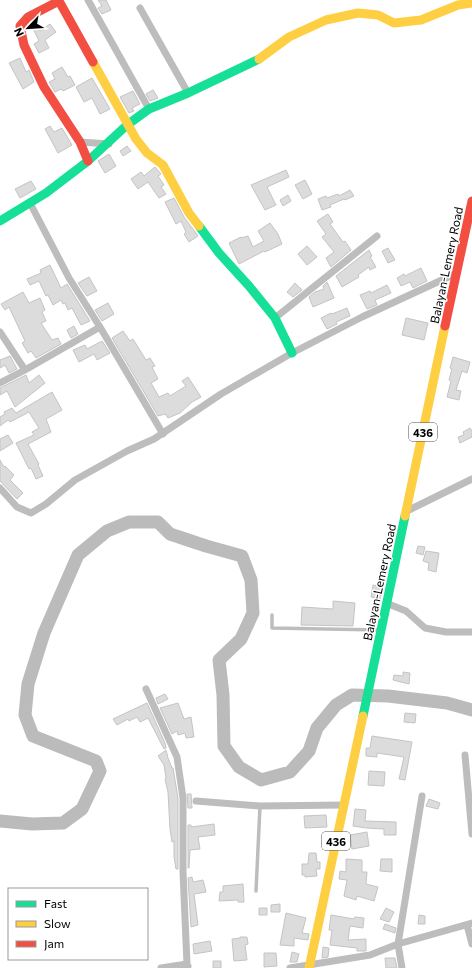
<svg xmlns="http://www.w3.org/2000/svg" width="472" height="968" viewBox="0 0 472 968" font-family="Commissioner,sans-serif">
<rect width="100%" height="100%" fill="#fff"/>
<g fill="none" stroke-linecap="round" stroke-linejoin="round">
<path stroke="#bbb" stroke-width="13" d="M0,821L32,824L63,823L82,809L100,771L96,761L33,736L25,715L28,684L44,633L78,555L107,531L129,522H158L170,534L206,546L242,556L251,580L253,613L241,639L219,660L223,695L224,746L239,767L261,780L290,772L309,751L317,728L336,705L352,695L388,696L447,703L472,710"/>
</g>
<path fill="#dcdcdc" stroke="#c4c4c4" d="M98,0H106L111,10L102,14L98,8L102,6Z
M37,24L40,31L50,24L56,32L45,40L49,48L39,53L34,44L39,41L32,26Z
M20,58L26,72L29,70L34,82L23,89L9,63Z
M62,67L68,77L70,76L75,85L63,91L61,89L55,92L49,82L55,79L52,73Z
M92,78L110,109L100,114L92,98L84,102L76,87Z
M153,90L158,98L150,101L146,94Z
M133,91L140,104L132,108L134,111L129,113L120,97Z
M50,126L54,132L62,128L72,145L58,153L45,129Z
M127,146L131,151L123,156L120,151Z
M109,154L116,166L105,173L98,161Z
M155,167L161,174L158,176L164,185L161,187L166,194L159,198L148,182L138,189L131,179L141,172L144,176Z
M286,170L289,177L267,187L276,205L265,210L251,185Z
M305,180L312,194L303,199L295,185Z
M31,181L36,189L20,198L15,189Z
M350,190L354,196L345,200L344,199L330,205L331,207L322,210L318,199L326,196L327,198L338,194L339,196Z
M288,195L291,201L283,206L280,200Z
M174,198L184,217L198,236L189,242L184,234L186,232L181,221L176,224L165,202Z
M328,214L333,222L330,224L343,242L345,241L351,250L331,267L326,258L334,252L322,237L326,234L317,221Z
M270,223L278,234L282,244L265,252L264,251L239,264L229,243L241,237V238L248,236L253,247L264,241L258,231Z
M307,246L317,257L307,265L298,254Z
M388,248L395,260L388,263L382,251Z
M369,250L372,256L370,257L376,267L370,270L369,267L358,275L359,277L342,287L336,276Z
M50,265L61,288L67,284L90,321L81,325L72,308L68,310L65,303L63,304L61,300L53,305L48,295L46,296L39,281L30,285L27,279L41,273L40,270Z
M421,268L427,281L413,288L410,282L401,286L397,278L404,274L405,276Z
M89,277L97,291L87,296L78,283Z
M327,282L334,298L313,307L309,297L315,292L324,289L323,286Z
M295,283L302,290L293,297L287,292Z
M387,285L391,293L375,300L377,305L367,309L360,295L370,291L371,293Z
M23,292L29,303L40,298L45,310L42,312L46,321L41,323L52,340L58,338L61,344L36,358L31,351L28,353L22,343L25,341L9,307L5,310L1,304Z
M108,303L114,314L102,321L95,310Z
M347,308L350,316L336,322L337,324L327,329L321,318L331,313L332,314Z
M406,318L428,323L424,340L402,335Z
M74,326L78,334L71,338L67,330Z
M123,331L130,341L133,339L146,360L150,358L155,366L152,367L158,379L151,383L159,397L168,393L170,396L186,386L182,381L188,377L201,397L192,402L180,413L168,418L165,414L158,416L112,338Z
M102,341L110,353L97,360L94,354L79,362L73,350L85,345L87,349Z
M10,356L17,369L9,373L5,365L0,368V360Z
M453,357L470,362L467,373L462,371L456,390L461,391L459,400L447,397L451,381L449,380L452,369L450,368Z
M26,375L29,383L39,375L45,383L15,407L7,391L0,395V388Z
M52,392L62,410L46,419L51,432L28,444L39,464L38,465L43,476L36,479L31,468L29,469L16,443L34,435L32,432L39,428L32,417L29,412L10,422L8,420L0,426V417L5,414L4,412L12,408L16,413Z
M470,428L472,431V437L460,443L458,437L464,435L463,432Z
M8,435L13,443L0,451V439Z
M0,460L4,467L5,466L14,475L10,480L23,493L17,499L0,481Z
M418,546L425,547L423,555L416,553Z
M426,551L439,553L436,572L428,570L429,563L423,561Z
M373,585L383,587L380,599L371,597Z
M333,601L355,603L353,626L301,625L302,607L333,609Z
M403,672L410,673L409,684L393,680L394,675L403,676Z
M165,694L168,699L158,704L156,698Z
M147,703L165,743L166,748L164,749L148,718L140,722L137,717L129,721L128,719L117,725L113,719Z
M178,703L184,719L191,717L194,737L186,738L185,733L178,735L177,731L172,734L160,708Z
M405,713L416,714L415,723L404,722Z
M372,736L412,742L405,780L399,779L404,757L377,753V757L366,756V748H370Z
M166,750L168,758L172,768H173L178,798V869H176L174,857V841L172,842L170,829L168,792L165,779L166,778L164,765L158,756Z
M369,771L385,772L384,786L368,785Z
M187,794H191L192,808H188Z
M429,799L440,803L438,809L426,806Z
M355,809L366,810L365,821L396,822V835H384V829L366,828L353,826Z
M326,815L327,827L305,828L304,816Z
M214,824L215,835L198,837L200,849L190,850L189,868H188V825H191V827Z
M367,832L369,846L352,849L350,835Z
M309,853H316L317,862H320V869H316L317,876L305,877V875H302V864H308Z
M346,859L362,860V872H367L366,884L378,887L374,901L357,896L356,900L344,896L347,880L339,879L340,871L346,872Z
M381,859H392V872L380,871Z
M192,877L193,882L203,880L206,892L194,894L198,925L191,927L188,878Z
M243,884L244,902H238V900L219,901L220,892H223V886Z
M280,904V912H271V905Z
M259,908H267V915H259Z
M386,908L394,912L389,922L380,919Z
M286,913L306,918L302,933L309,934L308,940L294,938V946L280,945Z
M331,915L354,919L355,917L364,918L363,928L350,926L348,940L366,939V951H357V948L330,945L332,930H329Z
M419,915L425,916V924H418Z
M385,924L396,928L395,933L383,929Z
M240,937H247L248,944L245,945L247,960L234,961L232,939L240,938Z
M210,941L212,951L194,954L193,944Z
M323,947L329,948L328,957L322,958Z
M292,952L299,954L297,962H290Z
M264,953H276L277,966L264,967Z
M385,958H395L397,968H386Z
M213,961H221V968H213Z"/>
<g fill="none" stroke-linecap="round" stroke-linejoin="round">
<path stroke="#bdbdbd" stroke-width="3.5" d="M272,615V628L380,630
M256,891L260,806"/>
<path stroke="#bdbdbd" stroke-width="7" d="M88,0L149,109
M140,8L188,93
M80,142L109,144
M30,203L69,278L100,327L163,434
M275,318L377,236
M0,332L25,370
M0,383L25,370L100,327
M0,488L17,507L31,513L46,504L75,480L127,451L154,439L221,394L292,353L362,317L457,273
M407,511L472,479
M386,603L406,611L425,628L446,632H472
M146,689L177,757L183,798V872L187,964
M465,755L472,834
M196,801L260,806L343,805
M467,925L472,944
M161,968L187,964L188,966
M290,968L370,955L398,944L472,923
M402,968L398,944L422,796"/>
<path stroke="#16e098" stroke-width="9" d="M0,221L46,193L88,161L127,125L149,109L188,93L259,59
M199,226L219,253L249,286L275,318L292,353
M363,716L405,516"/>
<path stroke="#ffcf43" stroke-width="9" d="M259,59L289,37L326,20L358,13L378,15L394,23L421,20L458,5L472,3
M93,62L136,139L147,153L163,165L189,213L199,226
M405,516L445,326
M309,968L363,716"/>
<path stroke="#f24e42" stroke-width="9" d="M88,161L80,142L44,87L24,45L20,26L28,17L59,1L93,62
M445,326L472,201"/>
</g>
<g text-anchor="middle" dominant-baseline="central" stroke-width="3" stroke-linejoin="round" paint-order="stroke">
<g fill="#fff" stroke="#4c4c4c" stroke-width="1">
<rect x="409" y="423" width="28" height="18" rx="3"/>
<rect x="322" y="832" width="28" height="18" rx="3"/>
</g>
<g font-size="11" font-weight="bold" fill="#000">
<text x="423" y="432">436</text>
<text x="336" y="841">436</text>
</g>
<g font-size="12" fill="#000" stroke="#fff">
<text transform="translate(446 265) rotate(-78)">Balayan-Lemery Road</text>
<text transform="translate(379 582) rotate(-78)">Balayan-Lemery Road</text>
</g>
</g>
<rect x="8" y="888" width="140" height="72" fill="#ffffff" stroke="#999999"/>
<rect x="16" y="901" width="20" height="6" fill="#16e098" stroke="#999999"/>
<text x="44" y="908" font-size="12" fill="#000000">Fast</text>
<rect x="16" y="921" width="20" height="6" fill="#ffcf43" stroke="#999999"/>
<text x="44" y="928" font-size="12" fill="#000000">Slow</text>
<rect x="16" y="941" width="20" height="6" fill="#f24e42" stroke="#999999"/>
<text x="44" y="948" font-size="12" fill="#000000">Jam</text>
<g transform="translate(28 28) rotate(245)" stroke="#ffffff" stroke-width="3" paint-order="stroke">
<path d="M0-3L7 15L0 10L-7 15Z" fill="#000000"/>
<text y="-6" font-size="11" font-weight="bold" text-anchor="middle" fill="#000000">N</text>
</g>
</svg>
